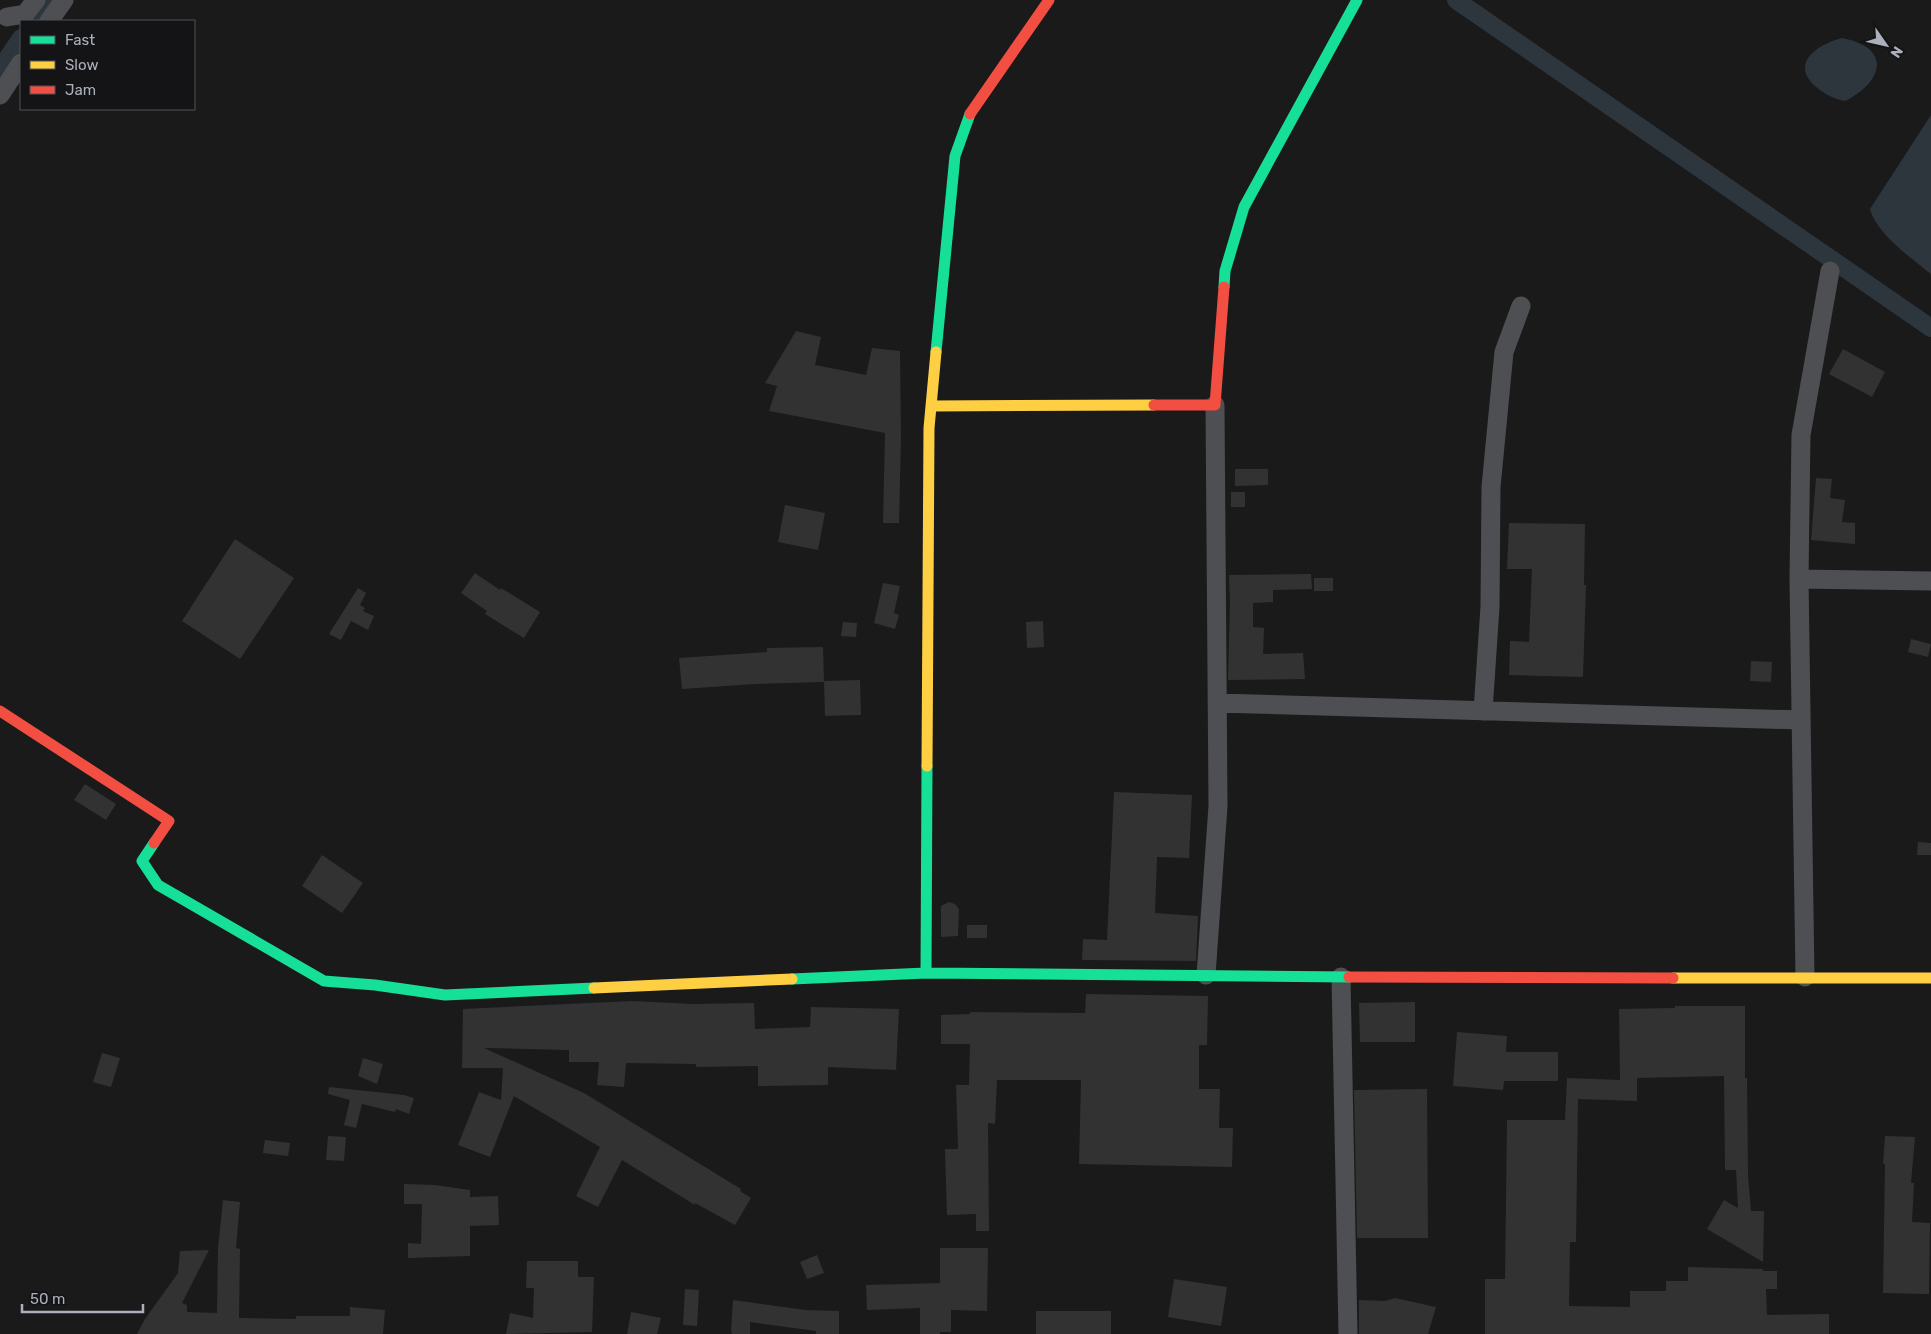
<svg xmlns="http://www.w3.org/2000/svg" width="1931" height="1334" viewBox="0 0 1931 1334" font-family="Rubik,sans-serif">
<rect width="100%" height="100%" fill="#1a1a1b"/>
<path fill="#2d353d" d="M1842,38C1893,48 1883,82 1845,101C1835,99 1828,96 1820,90C1787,66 1815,45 1842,38Z
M1931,115V274C1912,259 1876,233 1870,209Z"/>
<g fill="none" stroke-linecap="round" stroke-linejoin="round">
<path stroke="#2d353d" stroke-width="18" d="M1456,0L1931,328
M33,21L48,0
M0,69L21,38"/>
</g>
<path fill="#323233" d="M796,331L821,337L815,365L866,375L872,348L900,351L901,439L899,523H883L885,433L769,411L777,386L765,383Z
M1843,349L1885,372L1872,397L1829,374Z
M1235,469H1268V485L1235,486Z
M1816,478L1832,479L1830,498L1845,500L1842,522L1855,523V544L1811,540Z
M1231,492H1245V507H1231Z
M785,505L825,513L818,550L778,542Z
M1509,523L1585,524L1584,585H1586L1583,677L1509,675L1510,641L1529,642L1532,569H1507Z
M235,539L294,578L240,659L182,621Z
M475,573L500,590L501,588L540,612L524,638L485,614L487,611L461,593Z
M1311,574L1312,589L1273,590V602L1253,603V627L1264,628L1263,654L1303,653L1305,679L1228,680L1230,603L1229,575Z
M1314,578H1333V591H1314Z
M883,583L900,586L894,613L899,615L895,629L874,623Z
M358,588L366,593L360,605L365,608L363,611L374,616L368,630L351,621L341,640L329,634Z
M1043,621L1044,647L1027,648L1026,622Z
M843,622L857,623L856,637L841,636Z
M1911,639L1931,644L1928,657L1908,652Z
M823,647L824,682L755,684L682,689L679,658L767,652V648Z
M1751,661L1772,662L1771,682L1750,681Z
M860,680L861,715L825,716L824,681Z
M85,784L116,804L106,820L74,800Z
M1114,792L1192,795L1189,858L1157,857L1155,913L1198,916L1196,961L1082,960L1083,939L1107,940Z
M1918,842L1931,843V855H1917Z
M322,855L363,883L342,913L302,886Z
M949,902L955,904L959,909L958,936L941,937V906Z
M967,925H987V938H967Z
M1086,994L1208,996L1207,1045H1199V1089H1220L1219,1128H1233L1232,1167L1079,1164L1081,1080H997L995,1124L988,1123L989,1231H976V1214L947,1215L945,1149H958L956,1085H969L970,1044H941V1015L970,1014V1012L1085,1013Z
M632,1001L694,1004L754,1003L755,1029L810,1027L811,1007L899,1009L896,1070L828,1067V1085L758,1086V1066L696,1067V1064L626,1063L624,1087L597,1085L599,1062H569V1050L484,1048L584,1093L741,1189L740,1191L751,1198L735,1225L695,1203V1205L622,1160L598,1207L576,1196L600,1147L514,1096L490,1157L458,1145L479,1092L501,1100L503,1068H462L463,1009Z
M1415,1002V1042H1360L1359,1003Z
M1675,1006H1745V1078H1747L1748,1175L1751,1211H1764L1763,1262L1707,1229L1724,1200L1738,1208L1736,1170H1725L1724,1076L1637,1078V1101L1578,1099L1576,1242H1570L1569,1306L1630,1307V1291H1666V1281H1688V1267L1763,1269V1271H1777V1289H1766L1767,1315L1829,1314V1334H1485V1279H1505L1507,1120H1565L1567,1078L1620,1080L1619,1009L1675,1008Z
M1457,1032L1507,1036L1506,1052H1558V1081H1504L1503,1090L1453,1086Z
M102,1053L120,1058L111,1087L93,1082Z
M363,1058L383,1064L377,1084L358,1076Z
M329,1087L404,1095L414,1098L409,1114L396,1109L395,1112L362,1104L356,1128L344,1125L350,1100L328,1094Z
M1427,1089L1428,1238H1357L1354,1090Z
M328,1136L346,1137L344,1161L326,1160Z
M1885,1136L1915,1137L1911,1183H1914L1912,1222L1930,1223L1929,1294L1883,1293L1885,1164H1883Z
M265,1140L290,1143L288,1156L263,1153Z
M404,1184L435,1185L470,1190V1197L498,1196L499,1225L470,1226V1256L408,1258V1243L421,1244L422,1204H404Z
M223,1200L240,1202L236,1248L240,1249L239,1318L296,1319V1316H350V1307L385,1310L383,1334H137L145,1319L178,1273L180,1251L209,1250L182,1303L187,1305V1312L217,1313L218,1248Z
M940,1248H988L987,1311L951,1310V1332H940V1334H920V1308L867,1310L866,1285L940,1283Z
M817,1255L824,1273L807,1279L800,1262Z
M527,1261H578V1277H594L592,1332L506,1334L510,1313L533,1318L534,1288H526Z
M1174,1279L1227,1287L1221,1326L1168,1317Z
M685,1289L699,1290L697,1326L683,1325Z
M1395,1298L1436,1307L1428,1334H1359V1300L1385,1301Z
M733,1300L805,1310L839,1311V1334H816V1331L750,1322V1334H732L731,1331Z
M1036,1311H1111V1334H1036Z
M631,1312L661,1318L657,1334H627Z"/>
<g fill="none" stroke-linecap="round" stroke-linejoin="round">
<path stroke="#4e4f53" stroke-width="19" d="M7,17L25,14L36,0
M49,21L64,0
M0,95L21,63
M1799,579L1931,581
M1217,703L1801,720
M1483,711L1490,607L1491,487L1504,352L1521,306
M1206,975L1218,806L1215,405
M1341,977L1348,1334
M1805,977L1799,579L1801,435L1830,271"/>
<path stroke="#16e098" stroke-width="11" d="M1224,287L1225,271L1244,207L1357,0
M936,352L955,156L970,114
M154,843L142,861L158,885L324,981L375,985L445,995L594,988
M926,973L1349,977
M792,979L926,973L927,766"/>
<path stroke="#ffcf43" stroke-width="11" d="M931,406L1154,405
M927,766L929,428L936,352
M1673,978H1931
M594,988L792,979"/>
<path stroke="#f24e42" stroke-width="11" d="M970,114L1049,0
M1154,405H1215L1224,287
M0,711L169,821L154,843
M1349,977L1673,978"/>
</g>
<rect x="20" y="20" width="175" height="90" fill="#141417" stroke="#515259"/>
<rect x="30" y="36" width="25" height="8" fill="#16e098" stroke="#515259"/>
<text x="65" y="45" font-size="15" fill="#acb0bb">Fast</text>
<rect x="30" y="61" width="25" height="8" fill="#ffcf43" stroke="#515259"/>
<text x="65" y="70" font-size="15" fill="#acb0bb">Slow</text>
<rect x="30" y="86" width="25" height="8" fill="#f24e42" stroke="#515259"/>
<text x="65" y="95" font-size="15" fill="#acb0bb">Jam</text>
<g transform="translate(1886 45) rotate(124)" stroke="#141417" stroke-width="4" paint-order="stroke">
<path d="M0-4L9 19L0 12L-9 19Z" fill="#acb0bb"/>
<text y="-8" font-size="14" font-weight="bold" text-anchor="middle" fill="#acb0bb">N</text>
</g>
<path d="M22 1304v8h121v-8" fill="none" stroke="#acb0bb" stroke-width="2.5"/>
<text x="30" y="1304" font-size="15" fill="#acb0bb" stroke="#141417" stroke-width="4" paint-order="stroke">50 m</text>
</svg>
